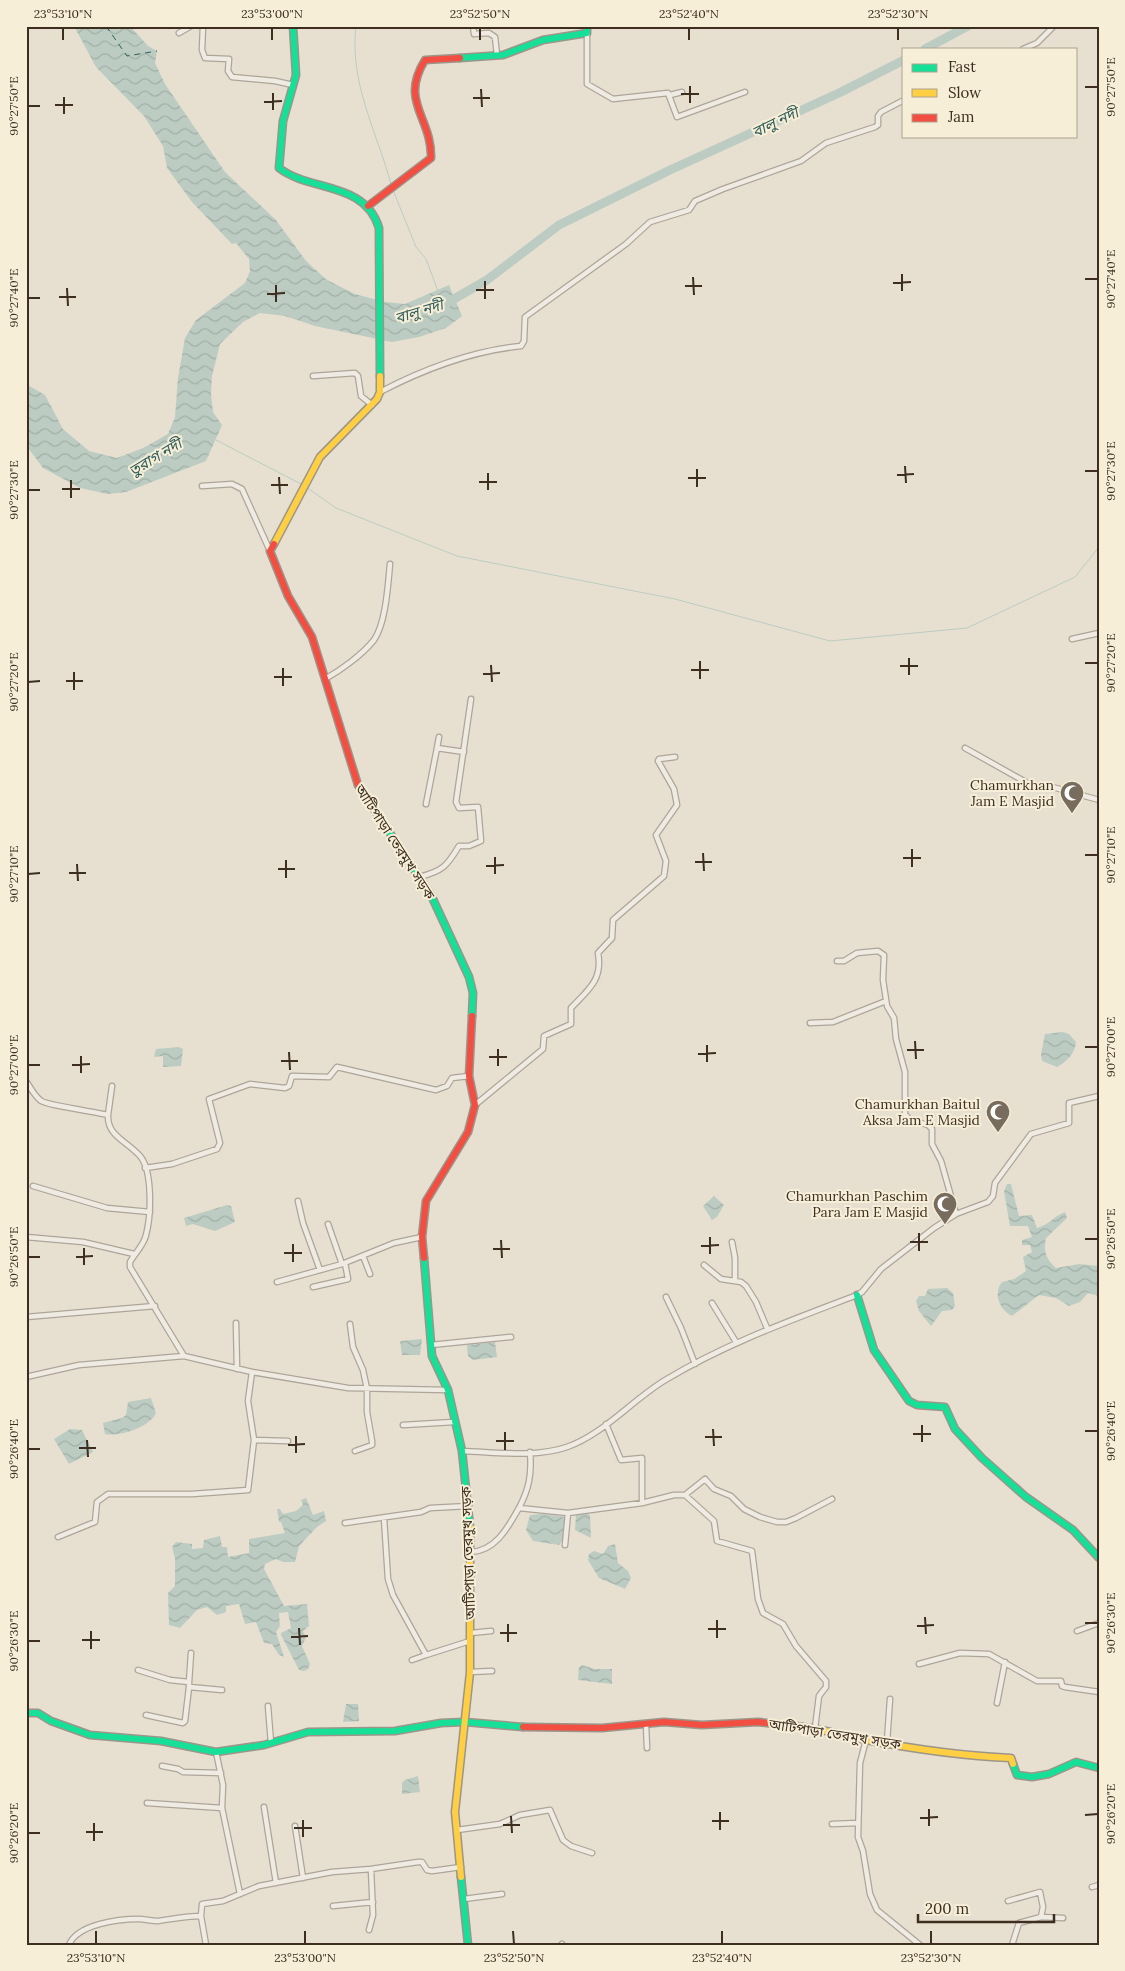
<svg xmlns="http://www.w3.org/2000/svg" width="1125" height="1971" viewBox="0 0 1125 1971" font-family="Lora,'Noto Sans Bengali',serif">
<defs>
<pattern id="water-waves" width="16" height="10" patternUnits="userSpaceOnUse" patternTransform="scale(1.25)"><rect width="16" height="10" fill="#bcccc2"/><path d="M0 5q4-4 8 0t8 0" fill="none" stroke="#a2b0a6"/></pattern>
</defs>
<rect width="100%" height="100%" fill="#e7e0d1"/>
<path fill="url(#water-waves)" d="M74,26H130L148,46L157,51L155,63L165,84L225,172L276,220L306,261L327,280L355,294L385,302L405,304L449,285L462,316L446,328L419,337L392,342L315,326L285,316L260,313L243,322L220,344L212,376L211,394L213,412L222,425L206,461L126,492L108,494L80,488L43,468L26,445V384L45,395L63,429L89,451L117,458L143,448L168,434L175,417L178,378L185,338L196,320L245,283L250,271L249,259L236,243L232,244L192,202L167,168L163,146L144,116L96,67Z
M1063,1032L1069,1034L1076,1042C1075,1054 1066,1062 1057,1067L1042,1061L1041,1054L1045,1034Z
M179,1047L183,1049L181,1066L163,1067V1056L154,1057L156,1049Z
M1007,1184H1011L1019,1216L1032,1215L1037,1228C1049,1225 1054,1216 1065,1212L1067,1218L1046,1238C1043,1251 1046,1259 1056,1268L1079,1264L1099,1266V1296L1088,1293L1080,1302L1069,1306L1056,1298L1039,1295L1012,1316C999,1309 993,1294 1002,1282L1014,1279L1026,1271L1023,1257L1032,1252L1030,1245H1022V1240L1032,1237L1028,1226H1010L1004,1191Z
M714,1196L724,1205L717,1217L712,1220L703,1206Z
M227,1205L231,1206L235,1222L215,1231L193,1224L186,1226L184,1218Z
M947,1288L953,1293L955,1306L952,1310L942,1311L931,1326L919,1311L916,1301L919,1296H925L928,1289Z
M422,1339L420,1355H402L400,1341Z
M495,1342L497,1357L473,1360L468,1356L467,1345Z
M151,1398L156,1413C150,1427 120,1437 105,1434L103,1423L122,1418L126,1415L128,1402Z
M70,1429L82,1430L93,1452L69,1464L54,1439Z
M306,1498L313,1515L324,1511L326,1521L317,1527L299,1546L295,1562H283L276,1559L265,1564L264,1569L284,1606L307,1604L309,1626L303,1631L306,1637L302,1646L310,1664L308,1669L304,1671L299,1670L281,1635V1633L291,1628L288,1612L279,1613L280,1626L276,1632L284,1657L279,1655L272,1644L264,1643L256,1622L245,1624L239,1604L226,1606V1612L217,1615L207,1607L197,1610L180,1628L169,1625L168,1593L175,1586V1558L172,1547L176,1542L192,1544V1549L203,1548L204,1540L220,1536L222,1547H227L228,1557L249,1553V1539L285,1533L281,1522H279L277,1509H280L283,1514L296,1511L303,1505L301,1500Z
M587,1512L590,1516L591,1538L575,1530L576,1515Z
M542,1514L566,1517L564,1537L559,1545L533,1541L526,1530L530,1515Z
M615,1544L618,1563L628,1571L631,1578L625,1589L599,1578L588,1560L589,1554L594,1551L603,1554L608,1546Z
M582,1665L595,1669H612V1684L578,1680L579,1667Z
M346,1704H358L359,1721L343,1722Z
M418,1776L420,1792L402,1794V1783L405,1780Z"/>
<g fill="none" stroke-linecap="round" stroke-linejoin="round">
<path stroke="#bcccc2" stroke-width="1" d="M356,26C349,83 377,132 391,184
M393,190L416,247L426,259L438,291
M216,440L303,485
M306,487L336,508L457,556L675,599L830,641L967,628L1075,577L1099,547"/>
<path stroke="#bcccc2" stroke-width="9" d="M925,49L968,26
M445,304L487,280L559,225L670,170L839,93L904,60"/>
<path stroke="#2f5d5a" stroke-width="1" stroke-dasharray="6 5" stroke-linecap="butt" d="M106,26L127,56L157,51"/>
<defs>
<path id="street" d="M203,26L202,50L205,58L229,59L228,71L232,77L275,81L293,85
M473,26L474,34L489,33L495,37L497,55
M179,33L191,26
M587,33V84L613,99L668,93L677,117L745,92
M1023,49L1037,43L1054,26
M670,95L682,92
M313,376L355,373L358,376L361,396L372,405
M380,392C424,369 472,351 521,346L524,341L525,317L626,244L650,222L689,210L695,201L723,189L801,161L826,143L875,127L878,125V116L881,112L904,100
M202,486L232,484L242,489L270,551
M1072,639L1099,633
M325,679C341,670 362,655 374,640C386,623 388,584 390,564
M439,737L437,748L464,752
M965,748L1031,785L1049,786L1099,800
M426,804L437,748
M419,877C443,871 447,866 459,846H469L481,841L478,807L459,808L456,802L471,699
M837,961H844L857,953L878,951L884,955L883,980L887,1006L894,1018L896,1039L905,1072V1114L910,1120L928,1125L932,1129V1144L941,1161L956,1214
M810,1023L833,1022L886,1001
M26,1081C30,1087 34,1095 40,1100C44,1105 96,1112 108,1115C107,1136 127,1141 140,1156C153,1171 151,1217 146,1235C144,1245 135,1253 130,1262V1267L184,1356
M475,1105L543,1049L544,1036L571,1024V1008C588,990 603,980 598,953L612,938L613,920L664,876L666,861L656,835L677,805L674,789L658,761L659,759L675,757
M108,1115L112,1086
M145,1168L172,1164L217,1149L220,1143L209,1099L250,1084L285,1088L289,1086L292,1076L329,1077L337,1067L436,1090L447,1086L452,1078L469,1076
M33,1186L107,1208L150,1212
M298,1201L303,1223L320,1270
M328,1224L342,1264
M26,1237L83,1242L134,1254
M732,1242L735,1258V1280
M363,1256L370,1274
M704,1265L721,1279L741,1282L746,1286L756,1302L767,1328
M277,1282L342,1264L394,1243L422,1237
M313,1287L348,1279L345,1263
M666,1297L681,1328L695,1364
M712,1303L736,1342
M26,1317L155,1306
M236,1323L237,1369
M350,1324L353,1347L363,1370L367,1389V1412L372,1441V1445L355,1451
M431,1345L511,1337
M26,1377L79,1365L184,1356L252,1372L348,1388L448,1390
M606,1424L621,1460L642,1458V1503
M403,1425L454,1422
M254,1440L288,1441
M462,1451C496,1452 535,1458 567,1447C603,1435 634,1398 667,1379C727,1343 792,1320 857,1295L862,1292L881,1269L934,1228L956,1214L988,1202L993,1196L995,1183L1031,1134L1069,1123V1103L1099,1096
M685,1495L705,1479L714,1489L731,1496L744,1509L760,1517L777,1522H786L796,1518L832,1499
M519,1508C529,1489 532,1474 530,1452
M384,1518L388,1579L393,1595L426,1655L470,1641
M345,1523L421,1512L430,1508L469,1506
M58,1537L95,1522L97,1502L108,1494H192L248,1490L254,1440L248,1401L252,1372
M565,1545L568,1513
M471,1552C496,1551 508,1527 519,1508L568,1513L642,1503L674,1495H685L714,1521L717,1541L752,1551L758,1599L763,1613L783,1624L796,1646L826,1681V1687L819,1696L815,1728
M1077,1631L1099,1623
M471,1633L491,1631
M412,1660L426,1655
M919,1664L960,1653L989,1654L1037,1681H1061L1062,1686L1065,1687L1099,1692
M138,1670L170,1680L189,1682V1687
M470,1672L492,1671
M189,1682L191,1653
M997,1703L1005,1662
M268,1706L271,1743
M146,1715L183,1723L185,1721L189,1687L222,1690
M646,1725L647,1748
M866,1740L860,1763L858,1837L863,1851L870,1894L877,1910L920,1945
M887,1742L890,1699
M216,1752L223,1785L222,1808L240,1894
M162,1766L178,1769L183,1772L221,1773
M147,1803L222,1808
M264,1807L276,1883
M832,1824L858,1823
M295,1826L303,1878
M457,1830L500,1824L520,1815L550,1810L563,1840L571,1846L592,1853
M1092,1887L1099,1885
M464,1899L502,1894
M1008,1901L1040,1892L1043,1907L1041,1917
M333,1906L373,1902
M201,1916L206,1945
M369,1930L373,1915L371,1869
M69,1945C77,1924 119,1919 139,1919C145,1919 151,1921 158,1921C173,1919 186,1916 201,1916L202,1904L223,1901L259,1886L332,1872L371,1869L418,1862H422L427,1870L432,1871L461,1867
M561,1945L562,1944
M1012,1945L1019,1923L1041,1917L1063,1918"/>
<path id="fast" d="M293,26L296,75L283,121L279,168C310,192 365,181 379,228L380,376
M460,58L503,55L543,40L587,33V26
M358,785L431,895L469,977L473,993L472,1016
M424,1258L432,1356L448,1390L462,1451L470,1527
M857,1295L874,1350L909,1401L917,1405L945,1407L955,1429L982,1458L1026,1497L1073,1530L1099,1558
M26,1713H38L51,1721L90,1735L161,1741L216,1752L264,1745L308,1732L395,1731L441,1723L465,1722L523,1727
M1013,1764L1017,1775L1032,1777L1049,1774L1076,1762L1099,1768
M461,1877L468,1945"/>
<path id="slow" d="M274,544L320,457L377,399L380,392V376
M795,1726C819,1728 842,1735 866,1740C914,1749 963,1756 1011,1758L1013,1764
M461,1877L455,1812L470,1672V1527"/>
<path id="jam" d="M368,206L431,158C432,117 399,102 425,60L460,58
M274,544L270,551L288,596L312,637L358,785
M424,1258L422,1237L426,1201L468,1132L475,1105L469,1076L472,1016
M523,1727L602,1728L664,1722L702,1725L758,1722L795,1726"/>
</defs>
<use href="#street" stroke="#ada599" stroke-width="7"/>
<use href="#fast" stroke="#9c958a" stroke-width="9"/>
<use href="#slow" stroke="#9c958a" stroke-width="9"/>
<use href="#jam" stroke="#9c958a" stroke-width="9"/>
<use href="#street" stroke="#efebe3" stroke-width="4.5"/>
<use href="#fast" stroke="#16e098" stroke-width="6"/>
<use href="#slow" stroke="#ffcf43" stroke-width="6"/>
<use href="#jam" stroke="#f24e42" stroke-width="6"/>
</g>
<path fill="none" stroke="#3d2e20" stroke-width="2" d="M63,28V40M272,28V40M480,28V40M689,28V40M898,28V40M690,86V103M1085,87H1098M481,89L482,107M273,93V110M681,94H699M64,97V114M473,98H490M264,102L282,101M55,105H73M28,106H40M902,274V291M693,277L694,295M1085,279H1098M485,281V299M893,283L911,282M276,285V302M685,286H702M67,288L68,306M476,290H494M267,294L285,293M59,297H76M28,298H40M905,466L906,483M697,469V487M1085,471H1098M488,473V490M897,475L914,474M279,477L280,494M688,478H706M71,480V498M479,482H497M271,485H288M62,489H80M28,490H40M909,658V675M700,661V679M1085,663H1098M491,665L492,682M900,666H918M283,668V686M691,670H709M74,672V690M483,674L500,673M274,677H292M66,681H83M28,682L40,681M912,849V867M703,853L704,871M1085,855H1098M495,857V874M903,858H921M286,860V878M695,862H712M77,864L78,881M486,866L504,865M278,869H295M69,873H86M28,874L40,873M915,1041L916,1059M707,1045V1062M1085,1047H1098M498,1049V1066M907,1050H924M289,1052L290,1070M698,1054L716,1053M81,1056V1073M489,1057H507M281,1061H298M28,1065H40M72,1065L90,1064M919,1233V1251M710,1237V1254M1085,1239H1098M501,1240L502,1258M910,1242H928M293,1244V1262M701,1246L719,1245M84,1248V1265M493,1249H510M284,1253H302M28,1257H40M76,1257L93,1256M922,1425V1442M713,1429L714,1446M1085,1431H1098M505,1432V1450M913,1434H931M296,1436V1453M705,1437H722M87,1440L88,1457M496,1441H514M288,1445L305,1444M79,1448H96M28,1449H40M925,1617L926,1634M717,1620V1638M1085,1623H1098M508,1624V1642M917,1626L934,1625M299,1628L300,1645M708,1629H726M91,1631V1649M500,1633H517M291,1637L308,1636M82,1640H100M28,1641H40M929,1809V1826M720,1812V1830M1085,1815L1098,1814M511,1816L512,1833M920,1818L938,1817M303,1820V1837M712,1821H729M94,1823V1841M503,1825H520M294,1828H312M86,1832H103M28,1833H40M96,1931V1944M305,1931V1944M513,1931L514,1944M722,1931V1944M931,1931V1944"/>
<defs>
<symbol id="mosque-pin" viewBox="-11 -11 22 30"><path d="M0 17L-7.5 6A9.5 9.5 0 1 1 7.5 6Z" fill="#786c5e" stroke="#f7eed8"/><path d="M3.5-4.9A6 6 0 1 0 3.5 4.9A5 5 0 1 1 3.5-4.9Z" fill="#fff"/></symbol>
</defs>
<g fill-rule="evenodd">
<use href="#mosque-pin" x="1058" y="779" width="28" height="38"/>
<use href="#mosque-pin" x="984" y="1098" width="28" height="38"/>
<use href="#mosque-pin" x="931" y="1190" width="28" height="38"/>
</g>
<g text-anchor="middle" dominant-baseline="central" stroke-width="4" stroke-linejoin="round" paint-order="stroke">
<g font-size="14" fill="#3d2e20" stroke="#f7eed8" text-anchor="end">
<text x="1054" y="785">Chamurkhan<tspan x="1054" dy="16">Jam E Masjid</tspan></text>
<text x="980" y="1104">Chamurkhan Baitul<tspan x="980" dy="16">Aksa Jam E Masjid</tspan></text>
<text x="928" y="1196">Chamurkhan Paschim<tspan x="928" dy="16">Para Jam E Masjid</tspan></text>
</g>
<g font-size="14" fill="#3d2e20" stroke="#f7eed8">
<text transform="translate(395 842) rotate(57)">আটিপাড়া তেরমুখ সড়ক</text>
<text transform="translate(468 1553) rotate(-92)">আটিপাড়া তেরমুখ সড়ক</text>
<text transform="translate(835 1734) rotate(9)">আটিপাড়া তেরমুখ সড়ক</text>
</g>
<g font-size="15" font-style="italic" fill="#2f5d5a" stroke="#f7eed8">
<text transform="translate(775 122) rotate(-26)">বালু নদী</text>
<text transform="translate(419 311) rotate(-17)">বালু নদী</text>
<text transform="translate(155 457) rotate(-31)">তুরাগ নদী</text>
</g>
</g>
<rect width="1125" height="1971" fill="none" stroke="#f7eed8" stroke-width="55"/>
<rect x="902" y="48" width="175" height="90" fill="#f7eed8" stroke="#ada18e"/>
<rect x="912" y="64" width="25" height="8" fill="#16e098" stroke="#ada18e"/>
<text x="948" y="72" font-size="15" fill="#3d2e20">Fast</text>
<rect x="912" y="89" width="25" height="8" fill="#ffcf43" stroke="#ada18e"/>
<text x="948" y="98" font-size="15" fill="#3d2e20">Slow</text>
<rect x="912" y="114" width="25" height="8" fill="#f24e42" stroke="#ada18e"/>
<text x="948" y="122" font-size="15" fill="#3d2e20">Jam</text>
<path d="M918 1914v8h136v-8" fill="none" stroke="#3d2e20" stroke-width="2.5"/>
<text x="925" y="1914" font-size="15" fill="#3d2e20" stroke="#f7eed8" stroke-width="4" paint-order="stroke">200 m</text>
<rect x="28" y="28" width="1070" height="1916" fill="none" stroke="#3d2e20" stroke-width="2"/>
<g font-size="12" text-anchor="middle" fill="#3d2e20">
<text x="63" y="18">23°53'10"N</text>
<text x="272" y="18">23°53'00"N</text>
<text x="480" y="18">23°52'50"N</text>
<text x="689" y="18">23°52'40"N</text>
<text x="898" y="18">23°52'30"N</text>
<text transform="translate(1111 87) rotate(-90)" y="4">90°27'50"E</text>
<text transform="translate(14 106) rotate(-90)" y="4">90°27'50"E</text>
<text transform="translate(1111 279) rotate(-90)" y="4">90°27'40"E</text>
<text transform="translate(14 298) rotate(-90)" y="4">90°27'40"E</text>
<text transform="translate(1111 471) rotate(-90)" y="4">90°27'30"E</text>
<text transform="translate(14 490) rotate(-90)" y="4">90°27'30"E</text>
<text transform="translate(1111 663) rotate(-90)" y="4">90°27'20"E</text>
<text transform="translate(14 682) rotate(-90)" y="4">90°27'20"E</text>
<text transform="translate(1111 855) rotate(-90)" y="4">90°27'10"E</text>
<text transform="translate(14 874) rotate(-90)" y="4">90°27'10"E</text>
<text transform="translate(1111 1047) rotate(-90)" y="4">90°27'00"E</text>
<text transform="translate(14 1065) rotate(-90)" y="4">90°27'00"E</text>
<text transform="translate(1111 1239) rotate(-90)" y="4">90°26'50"E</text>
<text transform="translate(14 1257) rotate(-90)" y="4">90°26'50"E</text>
<text transform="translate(1111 1431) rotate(-90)" y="4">90°26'40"E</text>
<text transform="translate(14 1449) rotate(-90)" y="4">90°26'40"E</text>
<text transform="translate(1111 1623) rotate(-90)" y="4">90°26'30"E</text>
<text transform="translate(14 1641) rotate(-90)" y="4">90°26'30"E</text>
<text transform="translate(1111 1814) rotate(-90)" y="4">90°26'20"E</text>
<text transform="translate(14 1833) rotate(-90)" y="4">90°26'20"E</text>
<text x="96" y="1962">23°53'10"N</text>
<text x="305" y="1962">23°53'00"N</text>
<text x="514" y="1962">23°52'50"N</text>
<text x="722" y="1962">23°52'40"N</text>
<text x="931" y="1962">23°52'30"N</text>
</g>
</svg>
